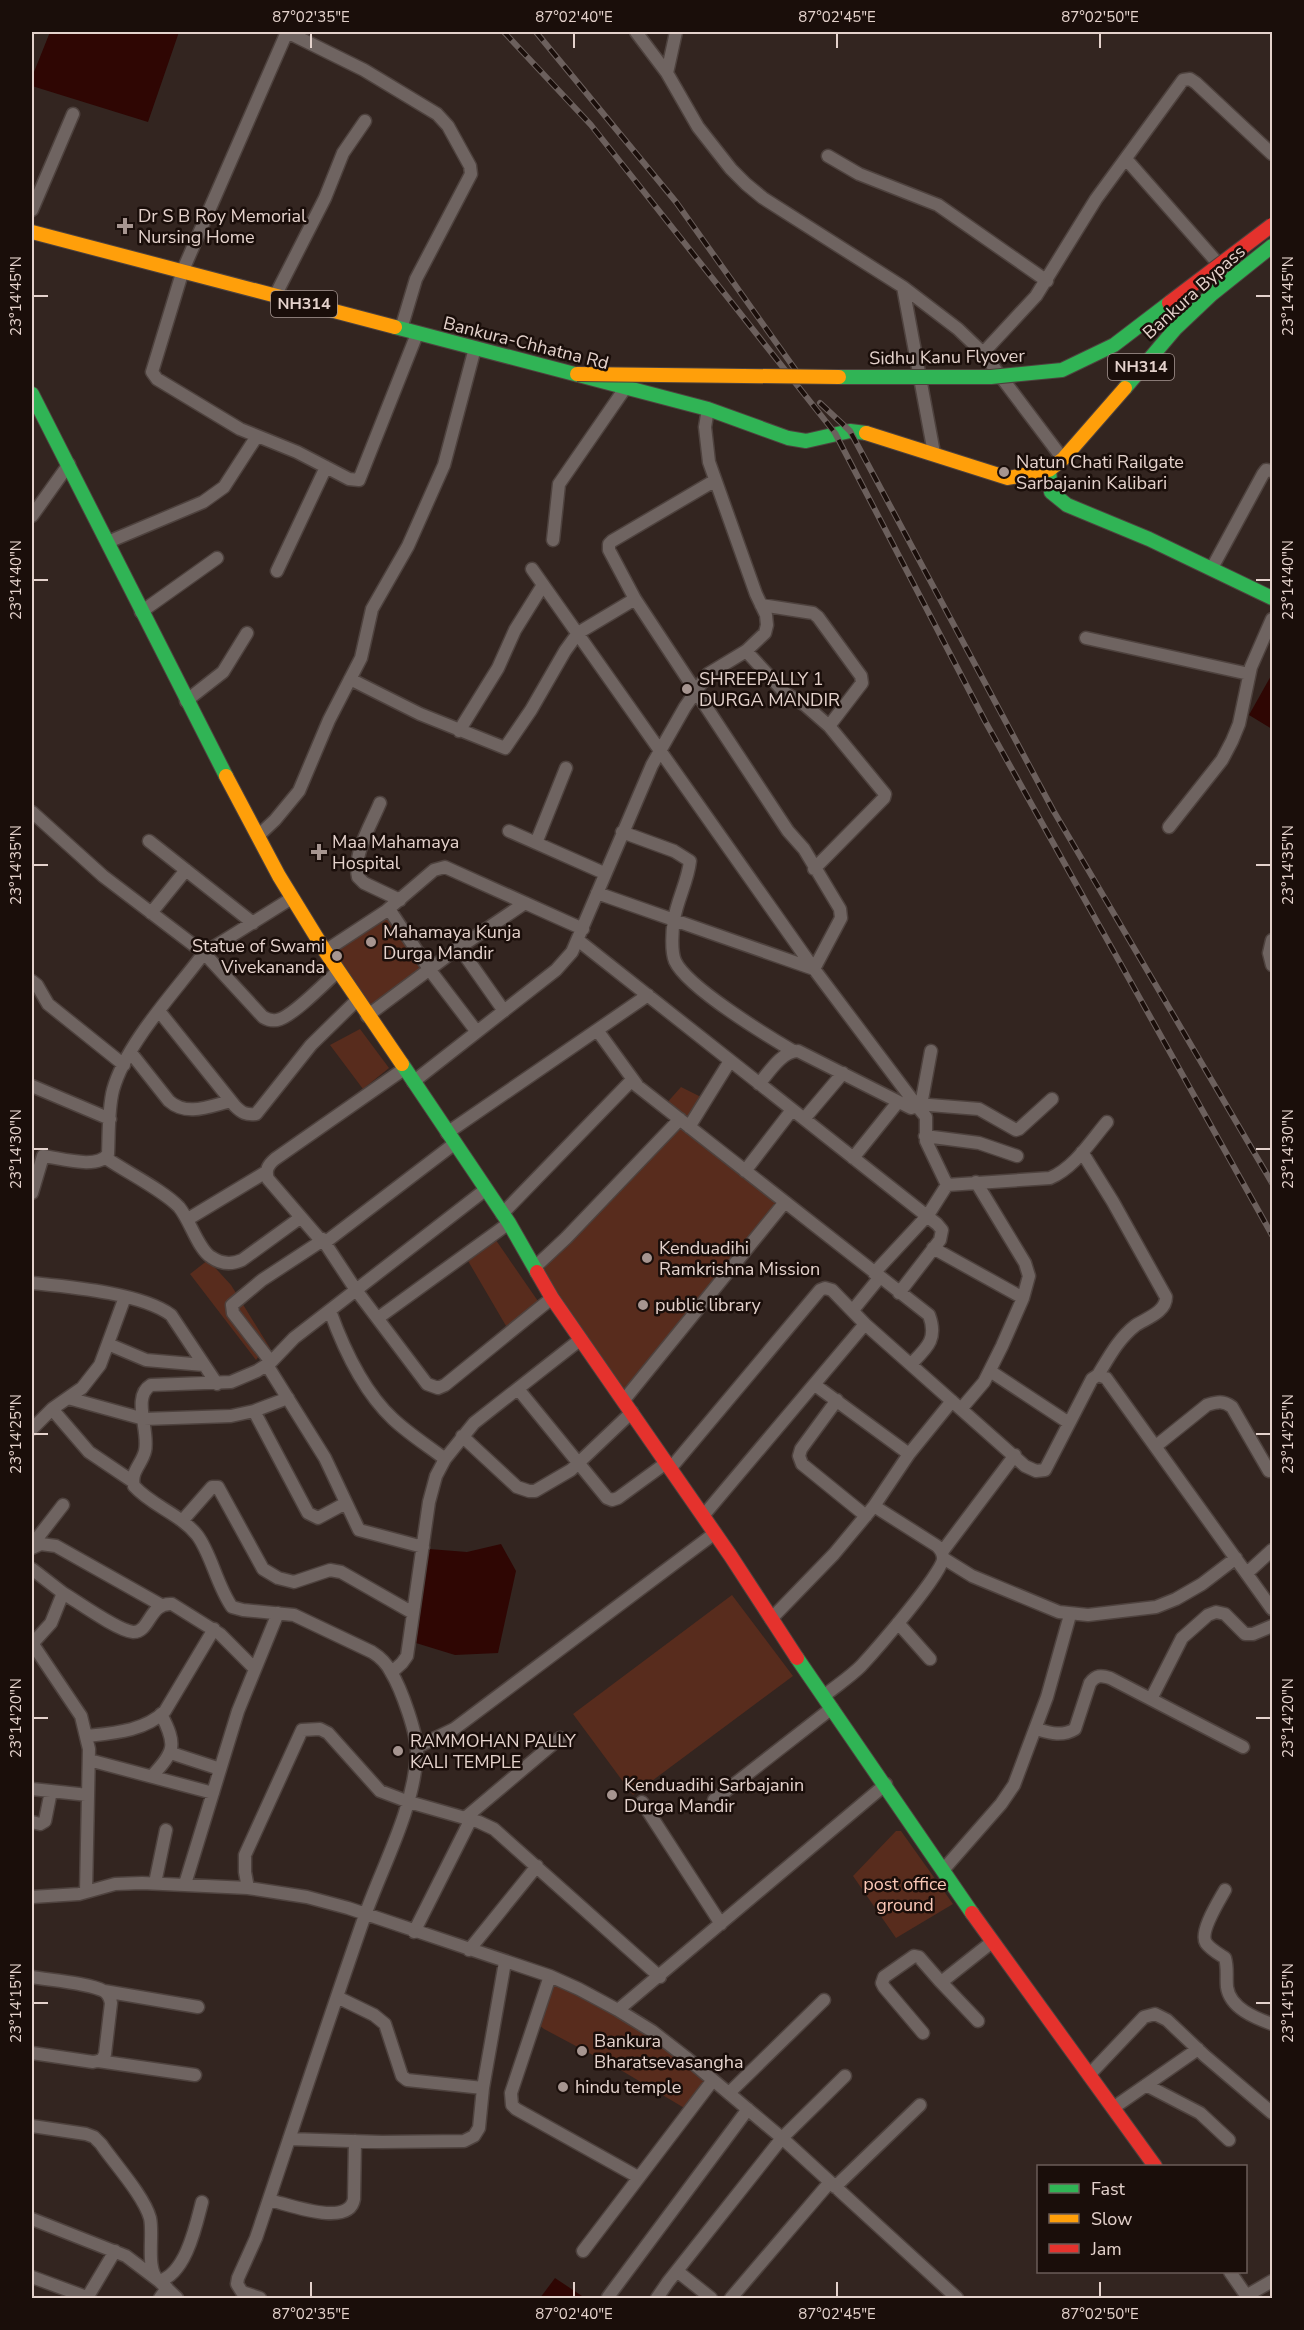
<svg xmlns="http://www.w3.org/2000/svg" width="1304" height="2330" viewBox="0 0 1304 2330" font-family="'Nunito Sans',sans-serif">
<rect width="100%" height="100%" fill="#332520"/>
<path fill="#582c1d" d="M389,912L426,969L364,1018L329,951Z
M360,1029L389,1068L363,1089L330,1045Z
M681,1087L703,1098L688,1123L665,1105Z
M680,1126L779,1203L704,1292L618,1402L533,1273Z
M491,1233L542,1307L509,1331L464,1254Z
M208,1260L231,1285L270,1348L262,1352L256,1360L190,1274Z
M732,1595L793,1676L633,1795L573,1714Z
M896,1831H901L953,1904L896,1938L853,1876Z
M552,1982L615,2013L671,2052L709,2082L686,2109L619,2069L544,2029L539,2025Z"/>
<path fill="#2f0603" d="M50,32H179L148,122L32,86V77Z
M1272,674V729L1249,715Z
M501,1544L516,1571L498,1653L455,1655L416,1643L429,1549L467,1552Z
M555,2278L585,2298H540Z"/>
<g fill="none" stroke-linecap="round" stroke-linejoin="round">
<defs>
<path id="street" d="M636,32L667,73L698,127L731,169L746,184L763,198L903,287L958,329L983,353L1063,459
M667,73L676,32
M828,156L859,174L938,205L1047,281
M1126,159L1223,269
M32,210L73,114
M903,287L934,453
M275,296L325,198L343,153L365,121
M401,329L416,279L471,174L470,166L448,126L437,114L364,70L287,32L183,270L152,372L157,379L240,429L297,452L349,479L359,480L417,334
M983,353L1036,296L1096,199L1183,80L1190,79L1196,83L1272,154
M32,516L69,464
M553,540L559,484L626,387
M108,542L203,502L224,487L257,436
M1212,568L1263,474L1266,470L1272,471
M532,569L814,969L917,1106L911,1108L798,1051C782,1051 769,1072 759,1084
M277,571L326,467
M761,605L813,613L818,617L861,676L862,683L829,726
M141,612L217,558
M1086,638L1249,674
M746,651L785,693L805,705L829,726L885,794L884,798L814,869
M350,679L420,714L505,748L531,710L565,651L578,633L635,599
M186,701L223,672L247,633
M459,731L498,668L515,630L543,585
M380,803C371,825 353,853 358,877L364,883L400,900
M32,812L103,876L204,953L292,898
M1169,827L1222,760L1232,741L1239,724L1251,667L1272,619
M509,831L604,873
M622,832L674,851L690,861C688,881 677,900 674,920C672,931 671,951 675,961C687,987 766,1035 793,1051
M258,836L275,820L299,791L329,720L361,658L372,609L408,546L444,465L475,348
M149,841L253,923
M536,843L566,768
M597,893L814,969L841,918L840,909L804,849L788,831L635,599L609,550V544L612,541L714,481
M389,909L429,969L477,1032
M151,913L186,870
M1272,940L1269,953L1272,965
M579,941L937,1224L942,1230L940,1240L899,1293
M459,947L504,1011
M325,951L386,911L434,870L445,867L583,929
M32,981L37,985L48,1004L124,1065
M159,1011L235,1106C242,1113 246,1115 256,1114L311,1045L357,1000
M367,1016L454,951L525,903
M597,1030L637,1085
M131,1053L169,1101C187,1117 210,1106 231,1101
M404,1069L275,1159C268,1165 265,1170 268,1179L318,1237L327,1241L454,1144
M413,1082L556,970L572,952L652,765L685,707L708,674L746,651L765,633L767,625L766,615L756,594L709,462L705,427L708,409
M32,1086L110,1119
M917,1104L979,1109L1016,1130L1019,1129L1052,1099
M921,1105L931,1051
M804,1119L843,1073
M689,1127L730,1061
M447,1133L648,995
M925,1136L979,1143L1017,1156
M1082,1152L1113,1202L1166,1297C1166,1312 1147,1318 1136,1325C1118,1339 1109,1357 1098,1375
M106,1158C126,1172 163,1190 179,1207C190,1220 198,1249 211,1257C221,1264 231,1265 242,1260L300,1218
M853,1158L898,1102
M745,1171L792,1110
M947,1185L1050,1178C1074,1168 1090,1142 1107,1122
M485,1190L356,1290L427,1384L438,1388L445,1385L552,1298
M32,1193L43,1156C60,1158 98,1170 108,1154C109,1134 108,1110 113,1090C126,1043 175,992 204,953L263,1017C268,1020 272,1021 277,1020C291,1018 326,982 338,971
M502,1214L631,1081L929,1315C938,1339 927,1348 911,1364
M188,1219L266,1172
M933,1248L1023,1298
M535,1267L566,1238L680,1119
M874,1273L928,1215L947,1185L926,1141V1117L917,1106
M32,1283C70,1287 141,1293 171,1315L217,1384
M853,1310L880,1277
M330,1311C343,1347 364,1392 393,1419C409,1434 428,1446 445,1459
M378,1318L509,1223
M108,1344L146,1360L204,1365
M267,1365L325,1458L359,1530L423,1547
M990,1371L1069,1423
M815,1385L909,1454
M518,1389L607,1498L612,1500L618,1498L666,1463
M68,1398L144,1419L231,1416L254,1411L288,1398
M624,1400L785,1202
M837,1400L801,1449L799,1456L802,1464L866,1516
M52,1409L82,1388L100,1365L125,1297
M961,1409L984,1382L1002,1346L1023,1298L1029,1276L1025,1263L976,1182
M254,1411L308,1513L318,1518L346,1503
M32,1429L52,1409L89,1452L132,1481
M462,1436L517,1487L529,1491H535L571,1470L632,1412
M1156,1446L1207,1405C1217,1402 1223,1400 1232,1407L1269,1471
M670,1469L820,1290L825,1288L832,1290L865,1324
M874,1506L909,1454L952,1401
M703,1516L865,1324L1025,1466L1036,1471L1045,1470L1092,1379L1098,1375L1106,1378L1272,1609
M182,1521L212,1487H218L263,1569L278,1578L294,1582L330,1570L341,1572L413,1613
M32,1545L63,1505
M32,1548L41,1544L56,1546L161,1605
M942,1552L1015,1455
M943,1558L972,1576L1059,1612L1088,1615L1156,1607L1176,1599L1202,1584L1236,1558
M32,1569L63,1593
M1247,1573L1272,1550
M771,1619L834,1554L874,1506L937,1546C940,1549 943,1553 943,1558C944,1572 874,1652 861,1666C850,1677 836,1686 824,1696
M898,1623L930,1659
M32,1643L81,1716L89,1749L86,1892
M32,1644L51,1623L63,1593C78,1602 118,1631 133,1632C150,1633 149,1602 172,1604L220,1634L255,1669
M392,1672L402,1663L407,1656L429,1502L436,1476L445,1459L474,1423L581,1339
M1151,1699L1182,1638L1208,1615L1216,1612L1225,1614L1245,1634H1253L1272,1626
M1036,1729C1050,1733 1062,1737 1075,1729L1090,1683C1096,1675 1101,1675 1110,1678L1243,1747
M86,1736C114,1733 145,1731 165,1711L214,1629
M417,1747L454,1729L715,1533
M171,1753L220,1769
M89,1760L213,1793
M152,1776C175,1751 177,1745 161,1714
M32,1789L88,1795
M714,1800L832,1708
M642,1802L721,1924
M465,1818L560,1738
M32,1822L40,1824L45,1821L51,1791
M944,1869L1001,1804L1014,1785L1047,1697L1070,1615
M155,1883L166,1830
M185,1884L238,1711L278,1613
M248,1888L245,1872V1855L302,1730L320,1729L328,1733L380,1791L409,1802L479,1822L494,1829L660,1977
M1225,1890C1219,1901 1199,1932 1206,1943C1210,1949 1219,1954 1225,1958C1228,1968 1226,1977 1227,1987C1230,2008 1255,2018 1272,2024
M32,1897L79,1894L115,1884L142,1883L248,1888L307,1897L348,1908L550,1976L579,1989L618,2010L652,2031L688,2059L782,2138L957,2298
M414,1932L471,1819
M469,1950L537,1866
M550,1976L511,2093L512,2105L516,2109L638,2177
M32,1977C49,1980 89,1983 104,1991C109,1994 110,1998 111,2003L105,2054L102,2060L93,2062L32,2053
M939,1980L978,2021
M104,1991L198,2007
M337,1997L374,2015L385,2024L402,2076L407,2080L483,2088
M618,2010L886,1784
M923,2033L884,1987L882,1983L884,1977L914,1956L919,1957L939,1980H944L992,1942
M98,2061L195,2075
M1089,2075L1144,2017L1155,2014L1167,2020L1205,2056L1272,2113
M1146,2085L1200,2113L1229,2140
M729,2093L824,2000
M1113,2108L1198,2049
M32,2126L86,2134L94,2137L101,2144C114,2163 144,2196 150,2218C154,2235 145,2270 159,2281C186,2274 196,2225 202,2202
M289,2139L382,2142L464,2141L474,2136L479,2128L483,2088L505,1962
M835,2187L920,2105
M269,2200C288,2204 349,2228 354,2199L355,2141
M32,2219L126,2256L159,2281L177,2298
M583,2251L713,2080
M677,2271L711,2298
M1230,2272L1248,2298
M32,2277L89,2298
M1246,2296L1272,2281
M608,2297L748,2109
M87,2298L115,2251
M160,2298L167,2288
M260,2298L242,2292L237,2284L238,2278L256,2238C292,2131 327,2024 364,1918C383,1864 413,1812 417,1754C418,1735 401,1688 391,1672C387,1664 380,1657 372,1652L294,1615L243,1610L232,1607C217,1586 211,1553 197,1535C180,1514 152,1506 134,1486C130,1472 142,1464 145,1451C150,1431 131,1397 151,1385L231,1382L257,1371L271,1362L294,1338L356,1290L323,1240L262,1280L232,1305L233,1313L271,1362
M657,2298L668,2282L782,2138L845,2076
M731,2298L830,2182"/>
<path id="fast" d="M395,327L708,409L788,438L806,441L850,431L866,433
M1125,388L1175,329L1212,294L1272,246
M32,394L226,776
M1049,470L1051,492L1067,505L1149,539L1272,598
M402,1064L509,1223L537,1272
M797,1658L972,1913"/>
<path id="slow" d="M32,232L395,327
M866,433L1008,478L1049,470L1063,459L1125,388
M226,776L279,876L325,951L402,1064"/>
<path id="jam" d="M537,1272L552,1298L730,1555L797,1658
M972,1913L1155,2166"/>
</defs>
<use href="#street" stroke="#4e423e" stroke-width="15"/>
<use href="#fast" stroke="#4e423e" stroke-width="16"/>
<use href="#slow" stroke="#4e423e" stroke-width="16"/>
<use href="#jam" stroke="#4e423e" stroke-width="16"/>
<use href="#street" stroke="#6f6461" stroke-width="12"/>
<use href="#fast" stroke="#30b455" stroke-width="14"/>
<use href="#slow" stroke="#ff9f0a" stroke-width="14"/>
<use href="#jam" stroke="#e5322d" stroke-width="14"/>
<defs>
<path id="rail" d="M504,32L591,125L835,433L985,721L1272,1235
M536,32L676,202L797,372
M820,403L850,431L1053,810L1272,1183"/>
</defs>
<use href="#rail" stroke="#6c605d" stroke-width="6"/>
<use href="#rail" stroke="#1a0e0a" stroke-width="4" stroke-dasharray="11" stroke-linecap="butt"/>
<defs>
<path id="fast-bridge" d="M839,377H991L1062,370L1114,345L1169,303"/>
<path id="slow-bridge" d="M577,374L839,377"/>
<path id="jam-bridge" d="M1169,303L1272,225"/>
</defs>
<use href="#fast-bridge" stroke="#4e423e" stroke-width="16" stroke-linecap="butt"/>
<use href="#slow-bridge" stroke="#4e423e" stroke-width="16" stroke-linecap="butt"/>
<use href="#jam-bridge" stroke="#4e423e" stroke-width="16" stroke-linecap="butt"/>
<use href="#fast-bridge" stroke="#30b455" stroke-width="14"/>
<use href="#slow-bridge" stroke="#ff9f0a" stroke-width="14"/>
<use href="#jam-bridge" stroke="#e5322d" stroke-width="14"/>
</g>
<path fill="none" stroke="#e4d2cc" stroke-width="2" d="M311,33V48M574,33V48M837,33V48M1100,33V48M33,296H48M1256,296H1271M33,580H48M1256,580H1271M33,865H48M1256,865H1271M33,1149H48M1256,1149H1271M33,1434H48M1256,1434H1271M33,1718H48M1256,1718H1271M33,2003H48M1256,2003H1271M311,2282V2297M574,2282V2297M837,2282V2297M1100,2282V2297"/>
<g fill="#a69590" stroke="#1a0e0a" stroke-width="2">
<path d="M122 217h6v6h6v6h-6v6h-6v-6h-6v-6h6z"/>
<circle cx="1004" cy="472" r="6"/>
<circle cx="687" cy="689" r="6"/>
<path d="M316 843h6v6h6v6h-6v6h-6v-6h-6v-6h6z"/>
<circle cx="371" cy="942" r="6"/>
<circle cx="337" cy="956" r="6"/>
<circle cx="647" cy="1258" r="6"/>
<circle cx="643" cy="1305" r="6"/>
<circle cx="398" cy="1751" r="6"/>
<circle cx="612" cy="1795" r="6"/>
<circle cx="582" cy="2051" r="6"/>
<circle cx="563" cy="2087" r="6"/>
</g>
<g text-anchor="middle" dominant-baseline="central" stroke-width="5" stroke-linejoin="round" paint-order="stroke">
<g fill="#1a0e0a" stroke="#a79792" stroke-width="1.5">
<rect x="271" y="291" width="66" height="26" rx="4.5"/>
<rect x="1108" y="354" width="66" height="26" rx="4.5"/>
</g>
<g font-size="16" font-weight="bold" fill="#e4d2cc">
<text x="304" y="304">NH314</text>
<text x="1141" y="367">NH314</text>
</g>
<g font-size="18" fill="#e4d2cc" stroke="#1a0e0a" text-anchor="start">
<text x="138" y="216">Dr S B Roy Memorial<tspan x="138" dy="21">Nursing Home</tspan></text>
<text x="1016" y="462">Natun Chati Railgate<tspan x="1016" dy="21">Sarbajanin Kalibari</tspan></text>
<text x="699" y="679">SHREEPALLY 1<tspan x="699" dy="21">DURGA MANDIR</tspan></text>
<text x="332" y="842">Maa Mahamaya<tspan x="332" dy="21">Hospital</tspan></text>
<text x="383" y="932">Mahamaya Kunja<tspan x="383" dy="21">Durga Mandir</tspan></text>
<text x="325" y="946" text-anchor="end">Statue of Swami<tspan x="325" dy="21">Vivekananda</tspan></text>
<text x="659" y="1248">Kenduadihi<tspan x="659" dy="21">Ramkrishna Mission</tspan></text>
<text x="655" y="1305">public library</text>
<text x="410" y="1741">RAMMOHAN PALLY<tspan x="410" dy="21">KALI TEMPLE</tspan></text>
<text x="624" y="1785">Kenduadihi Sarbajanin<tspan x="624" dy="21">Durga Mandir</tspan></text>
<text x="594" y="2041">Bankura<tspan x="594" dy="21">Bharatsevasangha</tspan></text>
<text x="575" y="2087">hindu temple</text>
</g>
<g font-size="18" fill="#e4d2cc" stroke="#1a0e0a">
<text transform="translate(1194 292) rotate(-42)">Bankura Bypass</text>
<text transform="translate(526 343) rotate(14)">Bankura-Chhatna Rd</text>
<text transform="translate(947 357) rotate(-1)">Sidhu Kanu Flyover</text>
</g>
<g font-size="18" fill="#fbc8b7" stroke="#1a0e0a">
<text x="905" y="1884">post office<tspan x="905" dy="21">ground</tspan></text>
</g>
</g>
<rect width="1304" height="2330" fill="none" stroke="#1a0e0a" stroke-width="66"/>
<rect x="1037" y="2165" width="210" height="108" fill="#1a0e0a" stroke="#6b5c58" stroke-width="1.5"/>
<rect x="1049" y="2184" width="30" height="9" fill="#30b455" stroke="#6b5c58" stroke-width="1.5"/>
<text x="1091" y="2195" font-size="18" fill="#e4d2cc">Fast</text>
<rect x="1049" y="2214" width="30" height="9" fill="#ff9f0a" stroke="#6b5c58" stroke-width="1.5"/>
<text x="1091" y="2225" font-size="18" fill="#e4d2cc">Slow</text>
<rect x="1049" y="2244" width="30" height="9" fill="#e5322d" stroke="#6b5c58" stroke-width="1.5"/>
<text x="1091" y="2255" font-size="18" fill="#e4d2cc">Jam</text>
<rect x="33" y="33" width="1238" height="2264" fill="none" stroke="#e4d2cc" stroke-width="2"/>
<g font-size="15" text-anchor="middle" fill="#e4d2cc">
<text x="311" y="22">87°02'35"E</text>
<text x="574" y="22">87°02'40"E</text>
<text x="837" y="22">87°02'45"E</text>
<text x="1100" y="22">87°02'50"E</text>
<text transform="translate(16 296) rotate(-90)" y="5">23°14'45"N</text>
<text transform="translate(1288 296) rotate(-90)" y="5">23°14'45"N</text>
<text transform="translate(16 580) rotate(-90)" y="5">23°14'40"N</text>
<text transform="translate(1288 580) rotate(-90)" y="5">23°14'40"N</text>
<text transform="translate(16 865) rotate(-90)" y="5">23°14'35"N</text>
<text transform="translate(1288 865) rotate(-90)" y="5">23°14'35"N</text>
<text transform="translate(16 1149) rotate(-90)" y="5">23°14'30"N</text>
<text transform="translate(1288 1149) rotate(-90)" y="5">23°14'30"N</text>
<text transform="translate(16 1434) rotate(-90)" y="5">23°14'25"N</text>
<text transform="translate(1288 1434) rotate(-90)" y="5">23°14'25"N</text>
<text transform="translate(16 1718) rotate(-90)" y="5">23°14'20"N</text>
<text transform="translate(1288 1718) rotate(-90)" y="5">23°14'20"N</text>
<text transform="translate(16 2003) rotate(-90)" y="5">23°14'15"N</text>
<text transform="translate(1288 2003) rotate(-90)" y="5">23°14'15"N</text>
<text x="311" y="2319">87°02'35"E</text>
<text x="574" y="2319">87°02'40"E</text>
<text x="837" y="2319">87°02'45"E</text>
<text x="1100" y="2319">87°02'50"E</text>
</g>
</svg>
